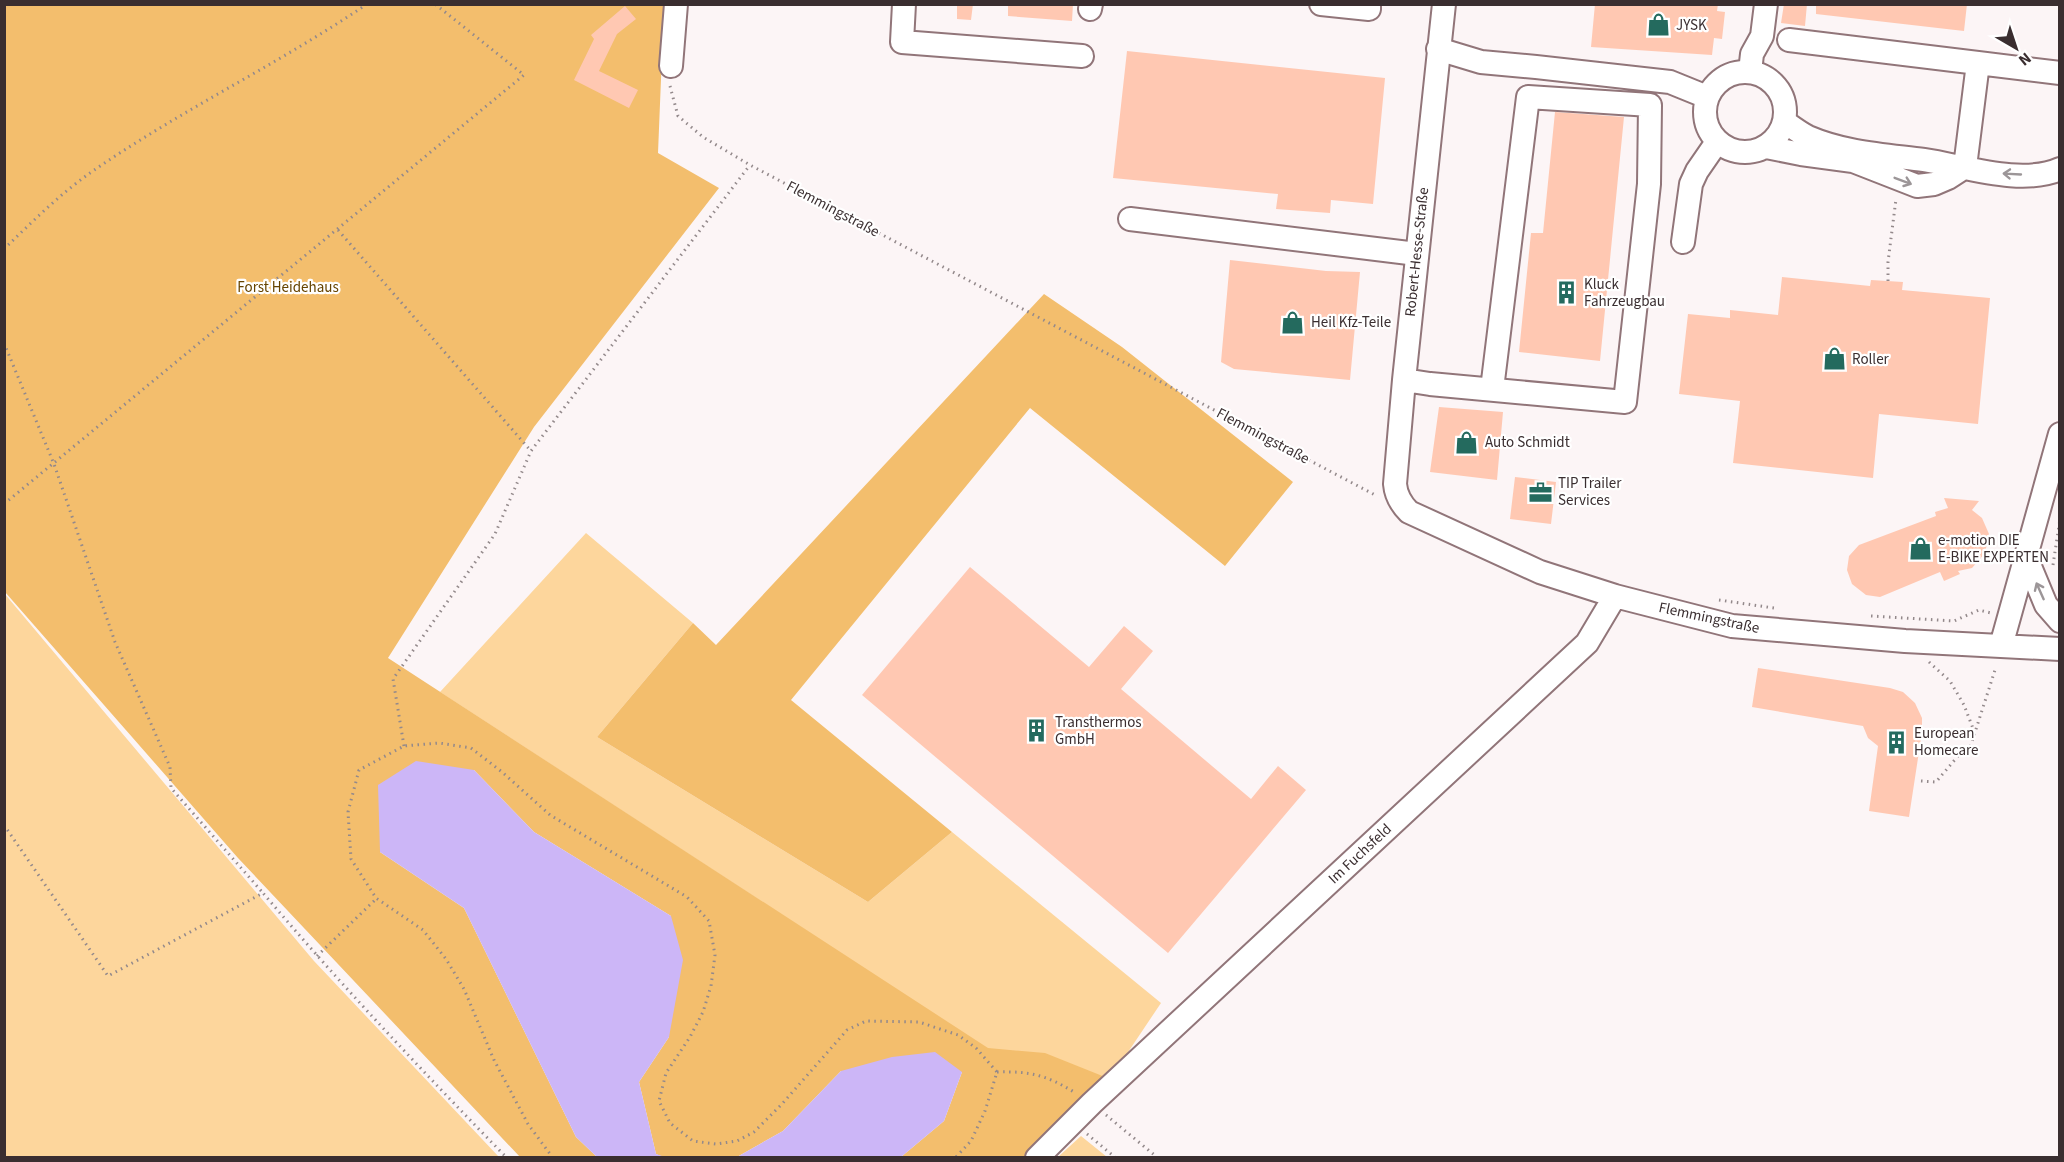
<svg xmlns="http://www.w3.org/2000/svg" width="2064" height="1162" viewBox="0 0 2064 1162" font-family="'Source Sans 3',sans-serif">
<rect width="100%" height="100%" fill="#fcf5f6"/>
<path fill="#fdd69c" d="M586,533L693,623L597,737L868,902L952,832L1161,1003L1110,1079L988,1049L440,692Z
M4,593L314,961L499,1157H5Z
M1081,1136L1107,1157H1058Z"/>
<path fill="#f3be6d" d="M4,5H664L658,153L719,188L534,427L388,658L988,1048L1045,1053L1110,1079L1025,1157H901L944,1121L962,1072L841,1071L783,1131L737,1157L665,1158L656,1154L639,1082L669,1037L671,916L534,832L474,770L380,852L464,908L576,1137L597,1157H520L238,858L5,592Z
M1044,294L1122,347L1293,482L1225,566L1030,408L791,700L952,832L868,902L597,737L693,623L716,645Z"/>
<path fill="#ccb6f7" d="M416,761L474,770L534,832L671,916L683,960L669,1037L639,1082L656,1154L665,1157H597L576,1137L464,908L380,852L378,785Z
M935,1052L962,1072L944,1121L901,1157H737L783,1131L841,1071L892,1057Z"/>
<path fill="#ffc8b2" d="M957,4H973L971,20L957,19Z
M1008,4H1073L1072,21L1008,16Z
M1595,4H1718L1717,11L1725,12L1722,39L1714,38L1712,55L1591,47Z
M1784,4H1807L1805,26L1781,23Z
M1816,4H1967L1964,31L1816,14Z
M625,6L636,19L617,34L599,71L638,90L629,108L574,80L594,39L591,35Z
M1127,51L1385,78L1373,204L1331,200L1330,213L1276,209L1278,194L1113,178Z
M1555,112L1624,117L1600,361L1519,352L1531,233H1543Z
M1230,260L1326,271L1360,272L1350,380L1234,369L1221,362Z
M1782,277L1870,286L1871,280L1903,282L1902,290L1990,298L1978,424L1879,414L1873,478L1733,463L1740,401L1679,394L1688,314L1730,318V310L1778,315Z
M1439,407L1503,412L1497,480L1430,472Z
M1515,477L1556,482L1551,524L1510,519Z
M1944,498L1979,501L1972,510L1982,518L1989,534L1985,553L1972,568L1958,571L1960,574L1944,581L1940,572L1880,597L1866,595L1852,584L1847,570L1849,556L1859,545L1936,516L1935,512L1948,508Z
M970,567L1089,667L1124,626L1153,651L1121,689L1251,799L1278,766L1306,790L1168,953L862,695Z
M1758,668L1890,688L1903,692L1915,703L1922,718V732L1909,817L1869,811L1878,746L1868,738L1863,726L1752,707Z"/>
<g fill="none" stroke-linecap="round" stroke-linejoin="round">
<defs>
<path id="minor" d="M904,4L902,42L1082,56
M1321,4L1369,9V4
M1444,4L1404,380L1395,484C1396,496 1401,504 1409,512L1540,572L1615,596L1732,626L1905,641L2060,649
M1090,9L1091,4
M1789,40L1978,63
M1438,49L1481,62L1536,67L1670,82L1707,97
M671,66L676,4
M1705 112a40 40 0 1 1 80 0a40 40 0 1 1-80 0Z
M1750,72L1752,54L1762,36L1766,4
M1785,122C1792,127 1800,133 1808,137C1845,153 1885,155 1924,160C1965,166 2021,186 2060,169
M1766,147L1801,154L1853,161L1917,186L1934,184L1948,178L1965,167L1978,63L2060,73
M1130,219L1417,254
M1683,242L1691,184L1697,171L1717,142
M1404,380L1430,384L1625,402L1649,184L1650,105L1528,97L1492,389
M2026,557L2046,605L2060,621
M2001,646L2060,434
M1037,1158L1092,1103L1587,643L1615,596"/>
</defs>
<use href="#minor" stroke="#917579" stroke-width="26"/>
<path stroke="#93898b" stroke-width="3" stroke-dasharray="1.5 4.5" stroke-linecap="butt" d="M670,86L678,116L703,137L750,165L1377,496
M338,230L531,451
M4,249C31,223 60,194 90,173C179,111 277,65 367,4
M1888,281V262L1896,199
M4,343L54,464L115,642L170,767L171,788L263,893
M4,504L524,75L435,4
M2053,565L2060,519
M1719,600L1774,608
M1871,616L1954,621L1979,610L1991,613
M1929,662L1950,681L1964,705L1974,731
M404,746L393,679L495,534L531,451L750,165
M1921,781L1936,782L1958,756L1969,751L1995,670
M4,825L108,976L263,893C341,985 423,1072 507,1158
M317,956L376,899
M997,1072C1030,1071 1046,1075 1074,1092
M1106,1115L1158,1158
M1087,1134L1116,1158
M553,1158L528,1124L494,1060L464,989L446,959L423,930L376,898L351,859L348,812L359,770L404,746L439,743L471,748L502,772L550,815L687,897L709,921L715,955L711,986L703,1012L690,1037L666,1073L659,1101L670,1123L693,1141L716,1144L737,1141L754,1132L782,1104L847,1030L866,1021L919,1022L958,1035L976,1048L997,1072L985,1111L971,1141L955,1158"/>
<use href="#minor" stroke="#fff" stroke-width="22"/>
</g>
<defs><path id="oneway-shaft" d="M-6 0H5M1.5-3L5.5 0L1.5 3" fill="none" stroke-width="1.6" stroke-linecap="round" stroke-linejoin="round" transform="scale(1.5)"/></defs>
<g stroke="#9c9698">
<use href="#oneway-shaft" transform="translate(2012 174) rotate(-177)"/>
<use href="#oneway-shaft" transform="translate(1903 181) rotate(21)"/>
<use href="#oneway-shaft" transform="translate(2040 591) rotate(-114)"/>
</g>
<defs>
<symbol id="shop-bare" viewBox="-9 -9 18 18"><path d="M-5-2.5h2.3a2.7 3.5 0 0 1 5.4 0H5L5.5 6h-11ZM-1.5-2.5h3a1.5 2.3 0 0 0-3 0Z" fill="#246a5e" stroke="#fff" stroke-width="2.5" paint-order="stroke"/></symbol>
<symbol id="building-bare" viewBox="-9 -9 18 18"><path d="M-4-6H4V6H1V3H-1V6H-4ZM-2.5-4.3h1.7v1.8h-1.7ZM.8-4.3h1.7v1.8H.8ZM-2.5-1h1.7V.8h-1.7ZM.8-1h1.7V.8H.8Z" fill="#246a5e" stroke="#fff" stroke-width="2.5" paint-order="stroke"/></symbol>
<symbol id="office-bare" viewBox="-9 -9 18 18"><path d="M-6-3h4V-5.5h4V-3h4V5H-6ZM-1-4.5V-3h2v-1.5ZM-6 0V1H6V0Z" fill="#246a5e" stroke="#fff" stroke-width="2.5" paint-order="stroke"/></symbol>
</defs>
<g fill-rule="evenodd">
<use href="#shop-bare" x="1642" y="8" width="33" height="33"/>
<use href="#building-bare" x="1550" y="276" width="33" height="33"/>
<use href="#shop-bare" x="1276" y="306" width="33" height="33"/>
<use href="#shop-bare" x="1818" y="342" width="33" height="33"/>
<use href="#shop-bare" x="1450" y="426" width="33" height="33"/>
<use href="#office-bare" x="1524" y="476" width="33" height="33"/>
<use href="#shop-bare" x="1904" y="532" width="33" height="33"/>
<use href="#building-bare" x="1020" y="714" width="33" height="33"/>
<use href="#building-bare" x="1880" y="726" width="33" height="33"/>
</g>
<g text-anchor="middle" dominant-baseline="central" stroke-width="4.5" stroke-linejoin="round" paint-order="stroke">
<g font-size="15" fill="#3a2e30" stroke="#fff" text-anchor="start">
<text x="1676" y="25">JYSK</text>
<text x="1584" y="284">Kluck<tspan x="1584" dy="17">Fahrzeugbau</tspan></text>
<text x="1311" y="322">Heil Kfz-Teile</text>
<text x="1852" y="359">Roller</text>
<text x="1485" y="442">Auto Schmidt</text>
<text x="1558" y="483">TIP Trailer<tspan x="1558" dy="17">Services</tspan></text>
<text x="1938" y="540">e-motion DIE<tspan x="1938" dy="17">E-BIKE EXPERTEN</tspan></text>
<text x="1055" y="722">Transthermos<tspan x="1055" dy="17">GmbH</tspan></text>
<text x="1914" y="733">European<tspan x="1914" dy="17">Homecare</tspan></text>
</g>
<g font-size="15" fill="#3a2e30" stroke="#fff">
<text transform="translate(833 209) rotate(28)">Flemmingstraße</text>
<text transform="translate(1417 252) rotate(-84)">Robert-Hesse-Straße</text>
<text transform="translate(1263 436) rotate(28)">Flemmingstraße</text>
<text transform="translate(1709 618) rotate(12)">Flemmingstraße</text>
<text transform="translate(1360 854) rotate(-43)">Im Fuchsfeld</text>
</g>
<g font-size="15" fill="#640" stroke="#fff">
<text x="288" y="287">Forst Heidehaus</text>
</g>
</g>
<rect width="2064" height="1162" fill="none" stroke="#3a2e30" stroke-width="12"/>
<g transform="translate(2016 48) rotate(141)" stroke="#ffffff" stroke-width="4.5" paint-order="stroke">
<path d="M0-4.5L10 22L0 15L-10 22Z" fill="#3a2e30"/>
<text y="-9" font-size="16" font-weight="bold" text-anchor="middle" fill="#3a2e30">N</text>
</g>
</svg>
